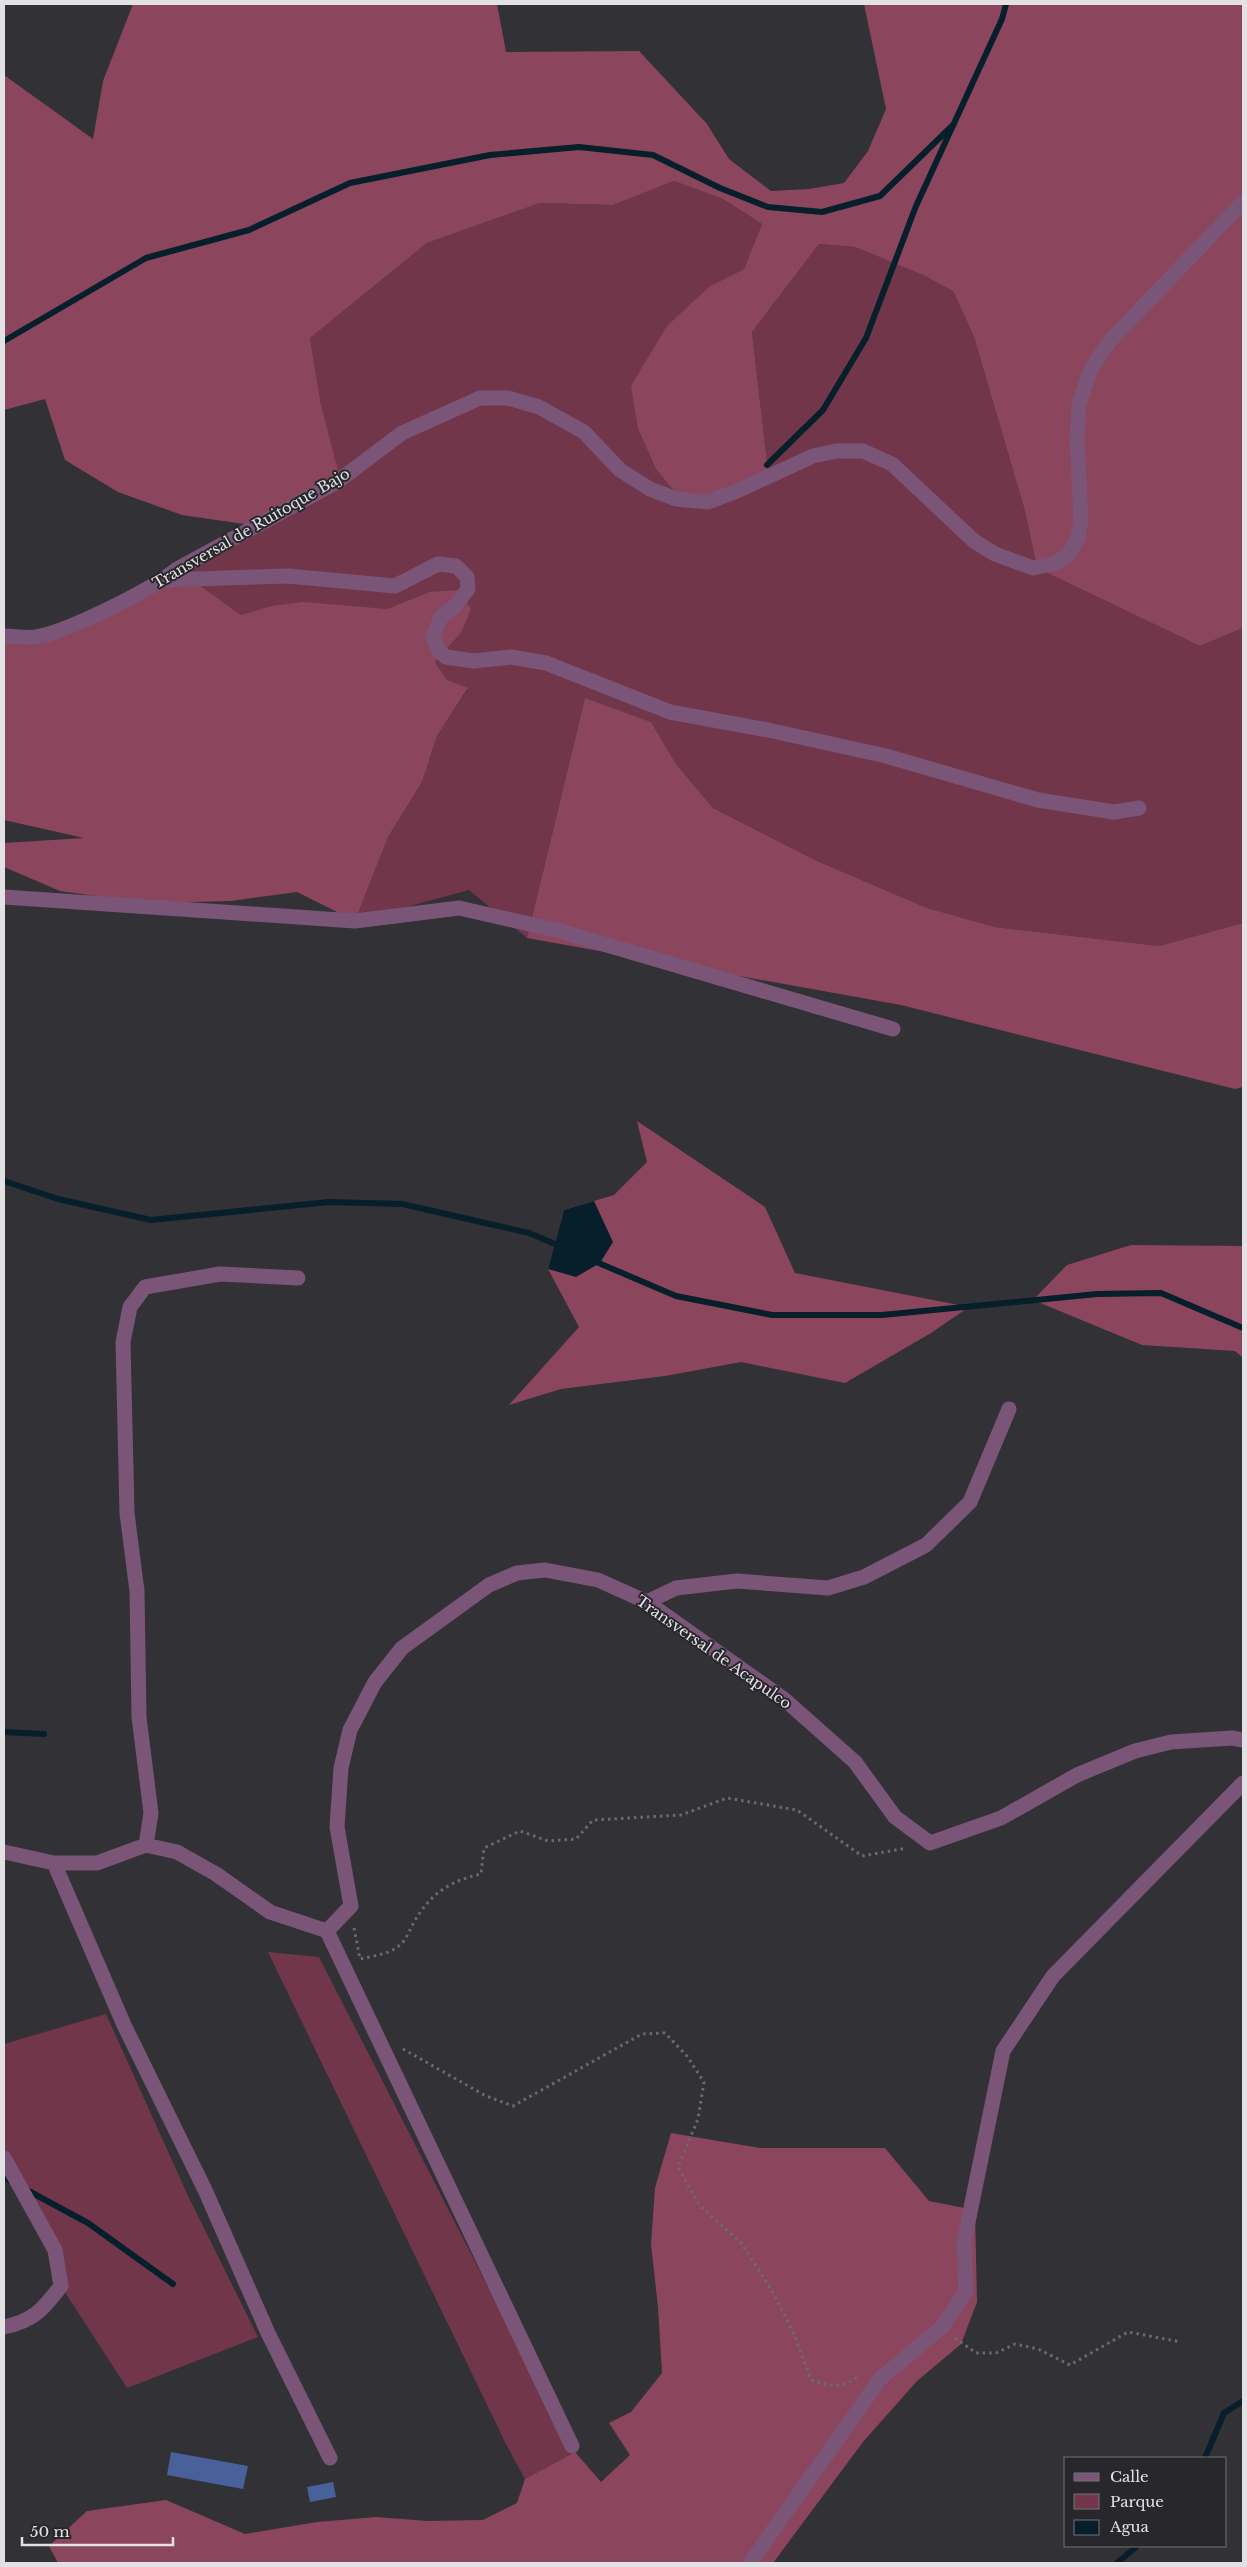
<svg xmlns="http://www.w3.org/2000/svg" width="1247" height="2567" viewBox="0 0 1247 2567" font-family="'Libre Baskerville',serif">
<rect width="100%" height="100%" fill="#323136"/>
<path fill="#72364b" d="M674,181L723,199L762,224L744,269L710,286L638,429L656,469L681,500L769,479L752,332L819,244L855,247L923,275L953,291L974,337L1025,511L1037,568L1200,646L1243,628V923L1159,946L995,927L927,908L815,860L713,808L676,764L651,722L585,698L527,938L469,890L355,921L388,837L422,782L437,736L468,689L447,680L435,662L461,633L429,592L387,609L271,606L241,615L177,569L265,527L321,405L310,338L427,243L540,203L613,205Z
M268,1952L319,1957L573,2453L525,2479L507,2446Z
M106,2014L189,2198L258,2337L127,2388L61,2286L55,2250L4,2158V2044Z"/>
<path fill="#8b465e" d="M133,4H497L506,52L639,51L707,124L729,159L771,191L809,189L844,183L868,151L886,109L864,4H1243V628L1200,646L1037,568L1025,511L974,337L953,291L923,275L855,247L819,244L752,332L769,479L742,492L681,500L656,469L638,429L631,386L667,326L710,286L744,269L762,224L723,199L674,181L613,205L540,203L427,243L310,338L321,405L341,483L265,527L182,515L118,492L65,460L45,399L4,410V75L93,139L103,81Z
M177,569L241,615L271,606L303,602L387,609L429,592L458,590L471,609L461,633L435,662L447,680L468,688L437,736L422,782L388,837L355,921L297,892L231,901L146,903L60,891L4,867V843L84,838L4,820V636L35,637Z
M585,698L651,722L676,764L713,808L815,860L927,908L995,927L1159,946L1243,923V1087L1235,1089L901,1005L527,938Z
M637,1121L765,1207L795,1273L969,1307L931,1333L845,1383L741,1362L665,1376L561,1389L509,1405L579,1327L548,1269L564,1210L614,1195L647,1162Z
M1131,1245L1243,1246V1358L1235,1351L1142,1345L1033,1300L1067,1265Z
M671,2133L760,2148H885L929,2201L975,2210L977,2302L961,2344L917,2381L863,2442L773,2563H58L49,2546L87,2511L166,2500L245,2534L317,2522L376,2517L428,2521L483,2520L517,2503L525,2479L575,2452L601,2482L630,2455L609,2423L631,2412L662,2373L658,2307L651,2244L655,2188Z"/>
<path fill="#061f2b" d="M594,1201L613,1242L600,1263L576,1277L548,1269L564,1210Z"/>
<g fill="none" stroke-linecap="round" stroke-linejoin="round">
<path stroke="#061f2b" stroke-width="6" d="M4,341L146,258L249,230L350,183L490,155L579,147L653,155L720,188L768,207L822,212L880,196L954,124
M767,465L823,410L866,338L916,206L1002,19L1006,4
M4,1181L58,1199L151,1220L329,1202L402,1204L529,1233L562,1247
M594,1261L676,1296L772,1315H882L1097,1294L1161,1293L1243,1328
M4,1732L44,1734
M4,2177L14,2183
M25,2189L88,2223L173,2284
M1205,2458L1224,2413L1243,2401
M1117,2563L1137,2546"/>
</g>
<path fill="#48619b" d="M171,2452L248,2466L243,2489L167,2475Z
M333,2482L336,2497L310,2502L307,2487Z"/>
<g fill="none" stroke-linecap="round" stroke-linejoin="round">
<path stroke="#6b6b6f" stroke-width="3" stroke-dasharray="2.5 4" stroke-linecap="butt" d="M354,1928L360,1959C373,1956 390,1954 400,1945C406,1940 410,1929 414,1922C431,1893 450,1881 481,1874L484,1848L520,1831L548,1841L576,1839L593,1820L681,1815L727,1798L797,1810L862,1856L907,1848
M403,2049L486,2096L513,2106L642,2034L665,2033L687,2056L704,2082L698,2119L678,2167L699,2205L741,2243L771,2289L794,2334L811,2380C830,2386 841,2389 858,2377
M955,2338L976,2353H996L1015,2344L1038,2349L1070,2365L1128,2332L1181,2342"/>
<path stroke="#7a5578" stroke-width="15" d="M164,580L288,576L395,586L438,564L456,566L467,577L468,589L454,607L441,617L433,637L438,650L446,657L474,661L511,657L546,663L670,712L768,730L886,756L1038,800L1114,812L1139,808
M4,636C14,636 25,638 35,637C66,633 152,589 177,569L337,482L402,433L480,398H508L539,407L584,432L620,470L650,489L676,499L708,502L737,491L813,456L836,451H863L892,464L974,541L995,554L1033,568L1056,563L1069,554L1078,538L1081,519L1077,437L1079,405L1089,373L1108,343L1243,202
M4,897L355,921L459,908L556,930L893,1029
M647,1602L676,1588L737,1581L828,1588L864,1577L926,1545L970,1502L1009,1409
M146,1845L151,1813L139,1717L137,1591L127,1513L123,1342L130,1307L145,1287L220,1274L298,1278
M4,1852L54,1863H97L146,1845L177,1852L216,1874L270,1912L327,1931L351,1906L337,1827L341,1768L350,1730L375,1682L402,1648L489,1585L517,1573L545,1570L598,1580L647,1602L784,1699L855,1762L895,1817L930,1843L1001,1818L1077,1775L1135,1751L1171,1742L1232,1738L1243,1740
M54,1863L124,2025L205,2190L268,2333L330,2458
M327,1931L572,2446
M4,2158L55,2250L61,2286C43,2309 34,2321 4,2327
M750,2563L880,2379L943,2326L966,2291L964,2242L1003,2051L1053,1976L1243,1783"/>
</g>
<g text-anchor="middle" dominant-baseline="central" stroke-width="4" stroke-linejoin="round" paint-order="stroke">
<g font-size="15" fill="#e2e2e5" stroke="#28272c">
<text transform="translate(251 528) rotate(-30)">Transversal de Ruitoque Bajo</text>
<text transform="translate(714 1652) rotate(35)">Transversal de Acapulco</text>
</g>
</g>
<rect width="1247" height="2567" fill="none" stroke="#e2e2e5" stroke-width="10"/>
<rect x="1064" y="2457" width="162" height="90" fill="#28272c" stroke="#727276"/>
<rect x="1074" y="2473" width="25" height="8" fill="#7a5578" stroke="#727276"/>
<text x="1110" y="2482" font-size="15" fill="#e2e2e5">Calle</text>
<rect x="1074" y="2494" width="25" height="15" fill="#72364b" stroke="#727276"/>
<text x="1110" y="2507" font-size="15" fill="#e2e2e5">Parque</text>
<rect x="1074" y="2520" width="25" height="15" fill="#061f2b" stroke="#727276"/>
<text x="1110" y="2532" font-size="15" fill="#e2e2e5">Agua</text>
<path d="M22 2537v8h151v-8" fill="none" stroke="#e2e2e5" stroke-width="2.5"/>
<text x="30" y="2537" font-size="15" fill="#e2e2e5" stroke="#28272c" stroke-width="4" paint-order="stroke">50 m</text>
</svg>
